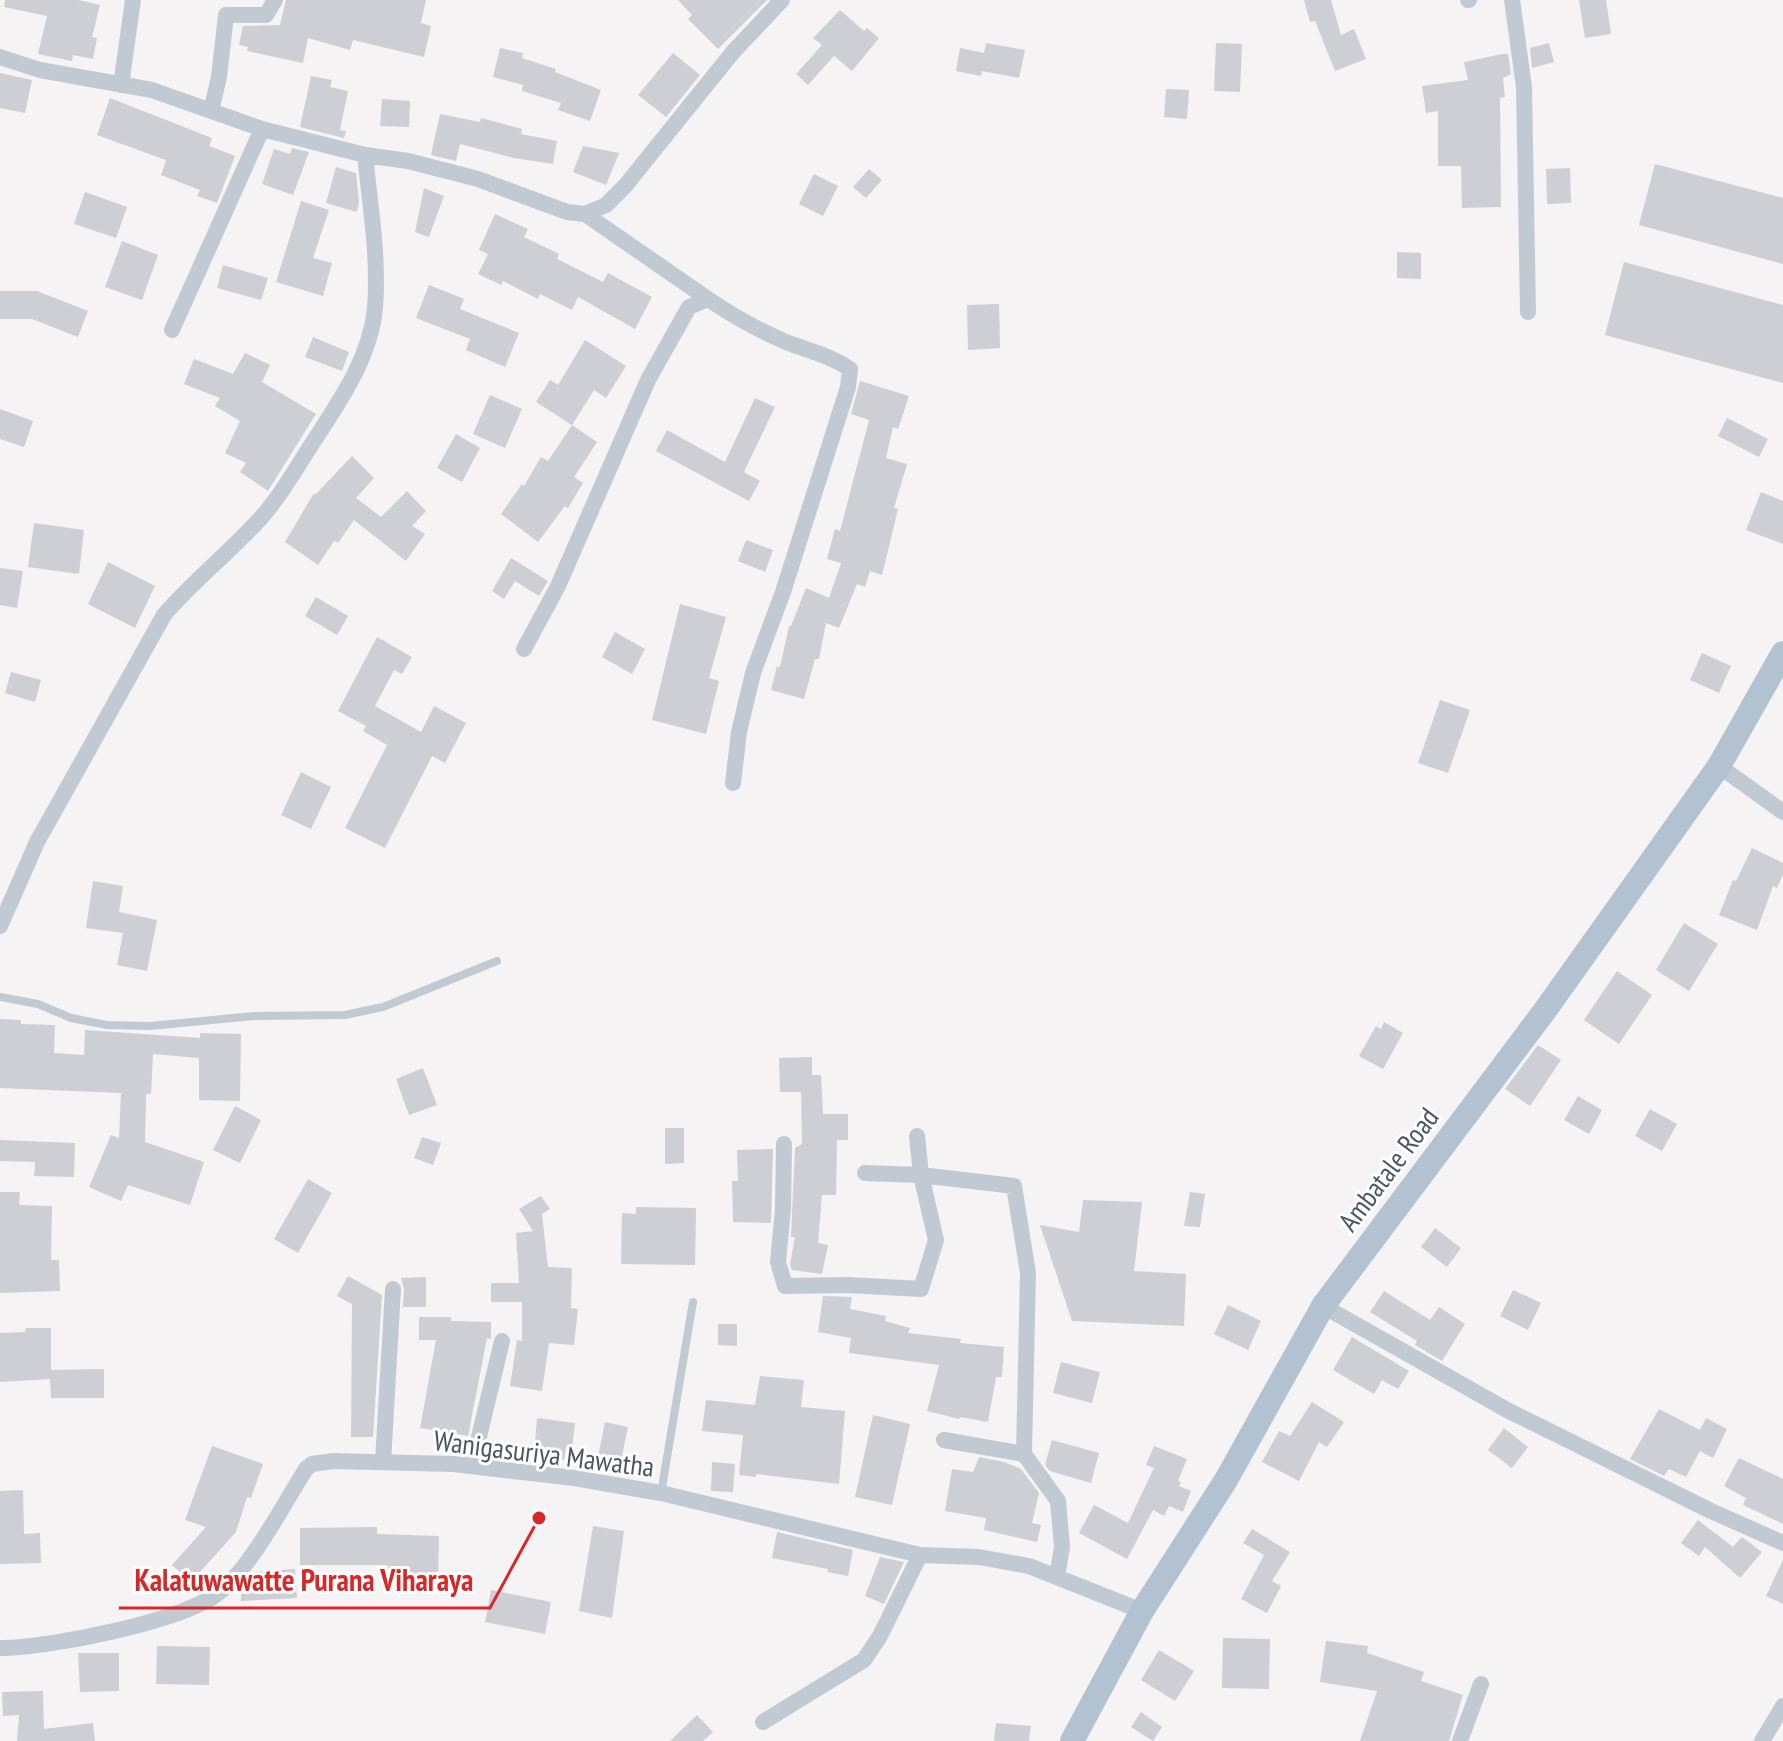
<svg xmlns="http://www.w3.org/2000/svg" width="1783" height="1741" viewBox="0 0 1783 1741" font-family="'PT Sans Narrow',sans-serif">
<rect width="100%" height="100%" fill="#f5f3f3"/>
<path fill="#cdcfd5" d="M5,0H78L100,5L92,37L97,38L93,59L73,55L72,61L38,54L47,16L4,7Z
M286,0H426L421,23L431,26L424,57L353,40L350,50L308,38L303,63L247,51L248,47L239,45L243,26L280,25Z
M678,0H767L718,49L688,19L692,15Z
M1304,0H1331L1341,35L1354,29L1366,59L1335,71L1315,21L1310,22Z
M1579,0H1606L1611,34L1585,38Z
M840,10L864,31L867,28L879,38L852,71L834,56L808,85L796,74L822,45L813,38Z
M986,43L1025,50L1019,78L982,71L981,76L956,71L960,48L984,53Z
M1216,43L1242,44L1240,92L1214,91Z
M1549,43L1554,62L1532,68L1530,48Z
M500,48L523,53L522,58L556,69L555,72L601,90L590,121L558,110L561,103L522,91L523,85L493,77Z
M673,53L700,75L666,117L638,95Z
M1502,54H1508L1511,74L1503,78L1505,97L1500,98L1501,207L1462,208L1461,166H1438V111L1426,113L1422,86L1468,80L1464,62Z
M0,73L32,80L25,113L0,108Z
M311,76L332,80L330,87L348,91L340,130L346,131L344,138L300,127Z
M1166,89L1189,90L1187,119L1164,117Z
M110,98L212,138L209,146L235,156L217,203L197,196L200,190L161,175L166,160L97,135Z
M382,99L410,101L409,127L380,126Z
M440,114L480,122L481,118L522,129L521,134L557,141L553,164L514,158L460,144L456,161L431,155Z
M583,146L619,153L606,185L573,172Z
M292,148L309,152L293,195L262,184L274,149L290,154Z
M1655,164L1783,198V264L1639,225Z
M336,167L356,173L359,202L357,212L326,203Z
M1570,168L1571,203L1547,204L1546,169Z
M869,169L882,180L866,198L853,187Z
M814,174L838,186L823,216L799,204Z
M424,188L444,196L429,237L415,232Z
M85,192L127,207L116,238L74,224Z
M301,201L329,210L313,258L332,263L323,296L276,282Z
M495,214L528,229L524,237L559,254L557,259L603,282L608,273L652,297L635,329L578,297L572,310L540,294L538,299L503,281L501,285L478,274L488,254L479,250Z
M122,241L158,255L142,300L105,287Z
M1397,252L1421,253V279L1397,278Z
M1624,262L1783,305V383L1605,335Z
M223,265L268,278L261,300L217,288Z
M429,285L464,299L460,309L519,333L505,367L466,350L470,339L416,318Z
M0,291H37L88,311L78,337L32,319H0Z
M999,304L1000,348L968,350L967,305Z
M313,337L349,352L342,371L305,357Z
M585,340L626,366L606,398L594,390L572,425L536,402L550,380L558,385Z
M245,353L270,365L262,382L316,414L268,491L240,472L246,463L225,453L240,421L215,406L220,398L184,384L194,359L233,374Z
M860,381L909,396L898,429L893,427L886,458L907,464L894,508L898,509L882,575L870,571L865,587L857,584L839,628L826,623L819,659H815L804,699L771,690L777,666L780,667L789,626H791L806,588L829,598L841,563L827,559L835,529L840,531L869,420L851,414Z
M490,395L522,409L505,448L473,434Z
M755,398L775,407L744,472L760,481L749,501L656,451L667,430L725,462Z
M0,409L33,421L24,447L0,439Z
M1727,418L1768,439L1759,457L1718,436Z
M572,425L597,442L574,477L583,483L568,508L565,506L538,542L501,514L522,484L524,486L541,457L548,461Z
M456,434L480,448L462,482L437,468Z
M352,456L374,478L356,498L381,517L407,491L426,511L412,526L425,534L406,561L354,520L338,543L334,541L318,565L285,542L314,493L316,494Z
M1761,492L1783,501V544L1746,530Z
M34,523L84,530L79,574L28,567Z
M746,540L773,550L765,572L738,561Z
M511,558L548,581L539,596L515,581L504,599L492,591Z
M108,562L155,586L135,628L88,604Z
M0,568L23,571L17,608L0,605Z
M316,597L348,616L337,635L305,616Z
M680,604L726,617L709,678L719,681L706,734L652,720Z
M615,632L645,649L632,674L602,657Z
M377,637L412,657L402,674L394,670L375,706L421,732L434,706L466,723L445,763L432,756L385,848L345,828L387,745L363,731L366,726L338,711Z
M1702,653L1731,666L1719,693L1690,680Z
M11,672L41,680L35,702L5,693Z
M1440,700L1470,710L1448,773L1418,763Z
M301,772L331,787L311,829L281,815Z
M1752,848L1783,863V875L1777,888L1773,886L1757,930L1719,915L1733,880L1736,881Z
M93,881L123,886L119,912L157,920L147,971L117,965L123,933L86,928Z
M1684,923L1718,944L1689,991L1656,970Z
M1617,971L1652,995L1619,1044L1584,1020Z
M0,1019L21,1020V1024L55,1025L54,1053L84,1055L85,1030L200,1038V1033L241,1034L240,1101L199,1100V1058L153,1054L151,1094H146L145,1142L204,1162L190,1205L128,1185L121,1201L89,1187L111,1135L119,1138L121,1093L0,1088Z
M1384,1022L1403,1033L1383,1069L1359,1056L1376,1026L1381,1029Z
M1538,1045L1561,1060L1530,1106L1505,1089Z
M812,1057V1075H821L823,1114H848V1140H837L836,1195H822L818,1243L828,1245L822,1274L792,1270L790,1264L795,1237H791L795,1148L802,1144L801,1092H780L779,1058Z
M423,1068L437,1105L409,1115L396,1079Z
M1578,1096L1602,1110L1589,1134L1564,1120Z
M235,1106L261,1120L240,1163L213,1150Z
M1650,1109L1677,1124L1662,1151L1635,1136Z
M665,1128H684V1163L665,1164Z
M422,1137L441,1143L433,1165L414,1158Z
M0,1140L75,1143L74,1177L34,1176L35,1162L0,1161Z
M773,1149L771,1223L733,1222L732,1181H738L737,1150Z
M308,1179L332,1193L298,1253L274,1239Z
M0,1192H20L19,1205L52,1206L51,1260H59L60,1291L0,1293Z
M1190,1192L1205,1194L1200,1227L1184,1226Z
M541,1196L550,1209L542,1214L548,1267L572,1268L571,1308L578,1309L574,1345L549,1343L542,1391L510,1386L517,1340L522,1341V1302H491V1283H519L516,1233L533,1231L519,1209Z
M1083,1200L1142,1202L1134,1271L1186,1274L1184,1326L1072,1321L1040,1225L1079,1232Z
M636,1207L696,1208L695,1265L621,1264L622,1213L636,1214Z
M1435,1228L1461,1248L1447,1267L1421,1247Z
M348,1276L382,1295L373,1437H351L352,1304L337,1296Z
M426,1277V1307H403L404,1289L401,1278Z
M1513,1290L1541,1303L1528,1330L1500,1316Z
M1384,1291L1430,1320L1439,1307L1465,1324L1442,1361L1415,1345L1417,1341L1370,1312Z
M823,1296L852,1297L850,1309L886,1316L885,1321L910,1328L908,1333L961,1339L960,1343L1004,1347L1002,1377H996L988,1422L960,1417L959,1419L927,1411L939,1365L849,1353L851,1338L818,1332Z
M1228,1305L1261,1321L1248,1350L1214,1334Z
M419,1317H451V1321L491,1322V1339L487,1338L468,1436L420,1428L436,1340H419Z
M718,1324H737V1346L718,1345Z
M26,1328H51V1370L104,1369V1398H51L50,1379L0,1382V1333L25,1332Z
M1352,1337L1409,1371L1398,1389L1382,1380L1374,1394L1333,1370Z
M1061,1362L1100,1372L1092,1403L1053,1393Z
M760,1376L804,1380L801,1407L845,1411L839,1484L756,1474V1477L739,1475L743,1435L702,1431L706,1400L755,1405Z
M1312,1402L1344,1422L1327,1447L1319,1442L1299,1481L1262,1462L1279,1431L1290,1436Z
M1659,1409L1700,1430L1706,1418L1727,1429L1713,1458L1700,1451L1686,1477L1669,1469L1664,1476L1630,1459Z
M873,1415L910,1424L892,1505L855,1497Z
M537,1418L575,1423L572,1448L566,1447L564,1460L534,1456Z
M605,1422L628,1427L621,1461L598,1457Z
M1504,1428L1528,1447L1512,1468L1488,1450Z
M1052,1440L1099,1453L1091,1483L1050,1471L1045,1465Z
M212,1446L263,1464L251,1498L247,1497L236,1532L191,1582L172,1565L206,1527L185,1520Z
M1154,1446L1187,1459L1178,1481L1181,1482L1179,1486L1191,1491L1183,1512L1169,1506L1164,1516L1153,1510L1127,1559L1079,1533L1094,1505L1128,1523L1154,1468L1146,1465Z
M979,1457L1004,1462L1021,1469L1039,1493L1032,1523L1041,1525L1037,1542L984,1530L986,1518L945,1511L952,1469L973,1472Z
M1739,1458L1783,1479V1524L1743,1505L1746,1498L1724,1486Z
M712,1462L735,1464L733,1492L711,1491Z
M23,1490L24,1534L40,1533L41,1563L0,1564V1491Z
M1698,1520L1733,1547L1742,1537L1762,1552L1740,1578L1705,1547L1699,1556L1681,1543Z
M593,1526L624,1531L612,1618L579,1611Z
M377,1527V1534L439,1536L438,1584L387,1582L388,1565H300V1528Z
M1252,1529L1290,1552L1272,1581L1281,1586L1267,1613L1241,1599L1264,1555L1243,1543Z
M777,1532L853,1550L848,1576L827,1572L828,1569L772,1558Z
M880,1557L904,1562L884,1604L865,1596Z
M1783,1560V1604L1766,1596Z
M295,1569L297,1598L241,1601V1587L254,1572Z
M491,1590L551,1602L545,1634L485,1622Z
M1223,1638L1270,1639L1269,1689L1222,1688Z
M1326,1641L1368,1646L1367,1653L1424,1672L1421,1681L1463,1695L1449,1741H1360L1377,1691L1320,1682Z
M157,1646L210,1647L209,1685L156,1684Z
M1159,1650L1194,1671L1175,1701L1141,1680Z
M78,1653H119V1691L80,1692Z
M43,1691L44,1729L93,1723L95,1741H17L19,1715L3,1716L2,1692Z
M1141,1712L1162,1727L1153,1741L1131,1727Z
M697,1715L713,1732L703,1741H670Z
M996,1723L1031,1726L1029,1741H994Z"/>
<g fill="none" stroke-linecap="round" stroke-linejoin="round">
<path stroke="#c1cad2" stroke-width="8" d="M0,997L38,1004L71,1018L107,1025L150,1026L254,1016L345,1015L383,1007L497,961
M661,1493L693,1302"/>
<path stroke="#c1cad2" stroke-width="16" d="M1468,0H1469
M1512,0L1524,87L1528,312
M0,57L40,70L152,90L262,129L365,155L408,161L478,179L567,212L585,214L606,205L625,186L733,52L782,0
M121,85L133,0
M211,111L219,77L226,15H266L275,0
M585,214L708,299
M172,330L262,129
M524,649L558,586L648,380L689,307L708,299C733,316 758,330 786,342C809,351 830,355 850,369L848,387L783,592L753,673L739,732L733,783
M1719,766L1783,812
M0,926L37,842L164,615C193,581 229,553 259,520C278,499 293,474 308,450C336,406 370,361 375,308C379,257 370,205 365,155
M784,1144L783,1209L778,1262L785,1286L848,1285L921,1289L936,1240L921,1175L917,1136
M865,1173L921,1175L1014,1186L1028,1273L1024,1454
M1323,1306L1507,1410L1711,1511L1783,1543
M944,1440L1024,1454L1058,1501L1062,1547L1057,1577
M383,1462L393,1289
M472,1466L502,1341
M0,1648C48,1648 188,1621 222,1590C254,1562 283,1505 306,1469L312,1464L333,1461L453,1464L574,1478L661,1493L920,1555L979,1557L1029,1566L1142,1611
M763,1722L864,1660L880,1636L920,1555
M1460,1741L1481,1684
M1762,1741L1783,1706"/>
<path stroke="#b3c2d1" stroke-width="24" d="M1072,1741L1142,1611L1226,1480L1323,1306L1546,1009L1719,766L1783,653"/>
</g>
<g text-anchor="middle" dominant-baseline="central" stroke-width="6" stroke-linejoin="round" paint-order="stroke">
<g font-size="28" fill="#4a5661" stroke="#fff">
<text transform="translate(1388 1169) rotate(-53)">Ambatale Road</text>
<text transform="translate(544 1453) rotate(7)">Wanigasuriya Mawatha</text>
</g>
</g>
<path fill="none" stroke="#d62828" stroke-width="3" d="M539 1518L490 1608H119"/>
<circle fill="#d62828" stroke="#fff" stroke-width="3" cx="539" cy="1518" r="8"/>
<g font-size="30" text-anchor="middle" font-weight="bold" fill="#d62828" stroke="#fff" stroke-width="6" stroke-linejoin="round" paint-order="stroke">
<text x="304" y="1591">Kalatuwawatte Purana Viharaya</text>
</g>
</svg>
